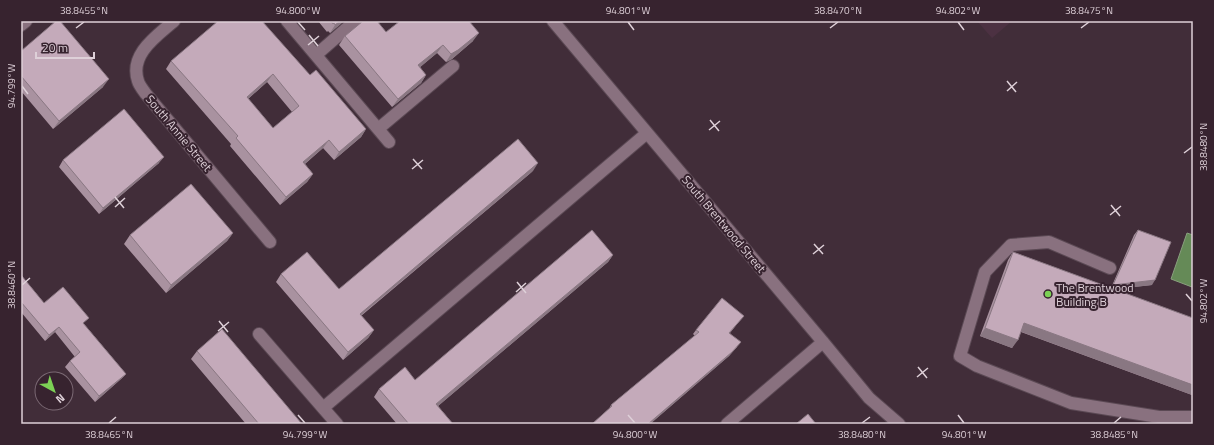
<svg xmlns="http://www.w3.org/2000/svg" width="1214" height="445" viewBox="0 0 1214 445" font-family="'Titillium Web',sans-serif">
<rect width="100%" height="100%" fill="#412d39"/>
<path fill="#4c3142" d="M977,21H1012L992,38Z"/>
<path fill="#658a57" stroke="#899f7e" d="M1187,233L1193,235V284L1192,287L1171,279Z"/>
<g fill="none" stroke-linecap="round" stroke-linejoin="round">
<defs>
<path id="minor" d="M174,21C157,36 129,54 138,81C139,85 143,90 146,94L270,242
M287,21L389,142
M553,21L823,342L869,398L899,424
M21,25L26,21
M316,55L355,21
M378,129L453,66
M1110,268L1049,242L1011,245L985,272L960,356L977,366L1071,403L1159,417H1193
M259,334L323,408
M337,424L323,408L647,133
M727,424L823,342"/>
</defs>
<use href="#minor" stroke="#5b4954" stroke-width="14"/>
<use href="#minor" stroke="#89717f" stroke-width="12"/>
</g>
<path fill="#a992a0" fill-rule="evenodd" d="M318,21H344L330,33L328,31L327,32Z
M362,21H377L386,32L473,41L452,59L446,62L437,53L420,67L426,75L421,83L392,107L339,45L345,36L362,22Z
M21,51L103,87L53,129L21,91Z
M171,61L310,75L366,129L361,137L334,160L323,148L305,164L313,174L307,182L280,205L230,146L231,144L166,69ZM267,82L292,112L273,128L248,99Z
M63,160L159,163L99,214L59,167Z
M533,171L361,316L374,330L368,338L343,360L276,282L281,274L339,289Z
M1138,230L1152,285L1114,289L1192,395L1021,332L1012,348L980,336L1008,260L1013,252L1111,288L1134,235Z
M233,233L227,241L166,293L124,244L130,235Z
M613,255L608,262L438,406L453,424H397L374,397L379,389L415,380Z
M21,275L44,303L84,324L126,374L121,379L95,402L65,367L70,361L75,357L55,332L45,341L21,312Z
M740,320L730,333L737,347L729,356L650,424H592L609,409L611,405L695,336L693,334L696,330Z
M197,351L302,424H246L191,359Z"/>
<path fill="#897782" d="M340,21H344L330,33L335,25Z
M479,33L473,41L452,59L446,62L451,54Z
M443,45L437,53L412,74L418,65Z
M273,74L267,82L241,105L247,97Z
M426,75L421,83L392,107L398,99Z
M109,79L103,87L53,129L59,121Z
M366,129L361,137L334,160L339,152Z
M329,140L323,148L297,170L303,162Z
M164,157L159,163L99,214L103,208Z
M538,163L533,171L354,321L360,314Z
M313,174L307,182L280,205L286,197Z
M233,233L227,241L166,293L171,285Z
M613,255L608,262L431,412L436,404Z
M1155,280L1152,285L1110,290L1113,285Z
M1024,323L1193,385V393L1192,395L1019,331Z
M59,327L55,332L45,341L49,335Z
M985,328L1018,340L1012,348L980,336Z
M374,330L368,338L343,360L348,352Z
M741,342L729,356L650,424H648Z
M126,374L121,379L95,402L99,396Z"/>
<path fill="#c4aaba" stroke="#897782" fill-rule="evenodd" d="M56,21H60L109,79L59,121L21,76V51Z
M218,21H262L310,75L316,70L366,129L339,152L329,140L303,162L313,174L286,197L236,138L238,136L171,61ZM273,74L299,106L273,128L247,97Z
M331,21H340L335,25L334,23L333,24Z
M363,21H377L386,32L400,21H469L479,33L458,50L451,54L443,45L418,65L426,75L398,99L345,36Z
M124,109L164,157L103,208L63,160Z
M518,139L538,163L360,314L374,330L348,352L281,274L307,252L339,289Z
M191,184L233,233L171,285L130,235Z
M592,230L613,255L436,404L453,424H409L379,389L405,367L415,380Z
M1138,230L1171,242L1155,280L1113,285Z
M1013,252L1193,318V385L1024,323L1018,340L985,328Z
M21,275L44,303L63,287L89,318L83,323L126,374L99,396L70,361L80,352L59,327L49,335L21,302Z
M722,298L744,316L729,333L741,342L732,352L648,424H592L612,406L611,405L699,332L696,330Z
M222,329L302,424H259L197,351Z
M808,414L816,424H796Z"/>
<path fill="none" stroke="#ded0d8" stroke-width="1.5" d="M298,22L305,30M628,22L634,30M958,22L964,30M76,28L84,22M830,28L838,22M1081,28L1089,22M309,35L318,46M308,45L319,36M1007,81L1016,92M22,86L28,94M1007,91L1017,82M710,120L719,131M709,130L720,121M1184,153L1192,147M413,159L422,169M412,169L423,160M115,197L124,208M1111,205L1120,216M115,207L125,198M1110,215L1121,206M814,244L823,254M813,254L824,245M517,282L526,293M22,285L30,278M516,292L526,283M1186,294L1192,301M219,321L228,332M218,331L229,322M918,367L927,378M917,377L928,368M298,415L305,423M628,415L635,423M958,415L964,423M109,423L116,417M862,423L870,417M1114,423L1121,417"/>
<circle fill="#7cd155" stroke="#37232f" stroke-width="1.5" cx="1048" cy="294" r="4"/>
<g text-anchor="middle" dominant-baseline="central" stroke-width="4" stroke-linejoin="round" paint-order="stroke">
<g font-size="12" fill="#ded0d8" stroke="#37232f">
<text transform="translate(179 133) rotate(50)">South Annie Street</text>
<text transform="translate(724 224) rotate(50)">South Brentwood Street</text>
</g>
<g font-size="12" fill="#ded0d8" stroke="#37232f" text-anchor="start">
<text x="1056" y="287">The Brentwood<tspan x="1056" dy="14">Building B</tspan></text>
</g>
</g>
<rect width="1214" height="445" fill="none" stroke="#37232f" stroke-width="44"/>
<g transform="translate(54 391) rotate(140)"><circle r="19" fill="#37232f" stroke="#7a6873"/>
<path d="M0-3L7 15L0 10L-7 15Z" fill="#7cd155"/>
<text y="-6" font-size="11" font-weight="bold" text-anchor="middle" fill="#ded0d8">N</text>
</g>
<path d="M36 52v6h58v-6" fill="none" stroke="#ded0d8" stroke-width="2"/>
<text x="42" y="52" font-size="12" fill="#ded0d8" stroke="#37232f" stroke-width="3" paint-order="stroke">20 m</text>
<rect x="22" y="22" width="1170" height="401" fill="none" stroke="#ded0d8" stroke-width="1.5"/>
<g font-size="10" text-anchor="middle" fill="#ded0d8">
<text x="84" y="14">38.8455°N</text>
<text x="298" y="14">94.800°W</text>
<text x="628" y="14">94.801°W</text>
<text x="838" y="14">38.8470°N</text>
<text x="958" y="14">94.802°W</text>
<text x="1089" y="14">38.8475°N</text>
<text transform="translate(11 86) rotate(-90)" y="4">94.799°W</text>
<text transform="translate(1203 147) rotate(-90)" y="4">38.8480°N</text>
<text transform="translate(11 285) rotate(-90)" y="4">38.8460°N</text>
<text transform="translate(1203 301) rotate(-90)" y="4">94.802°W</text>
<text x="109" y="438">38.8465°N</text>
<text x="305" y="438">94.799°W</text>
<text x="635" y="438">94.800°W</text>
<text x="862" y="438">38.8480°N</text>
<text x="964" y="438">94.801°W</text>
<text x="1114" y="438">38.8485°N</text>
</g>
</svg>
